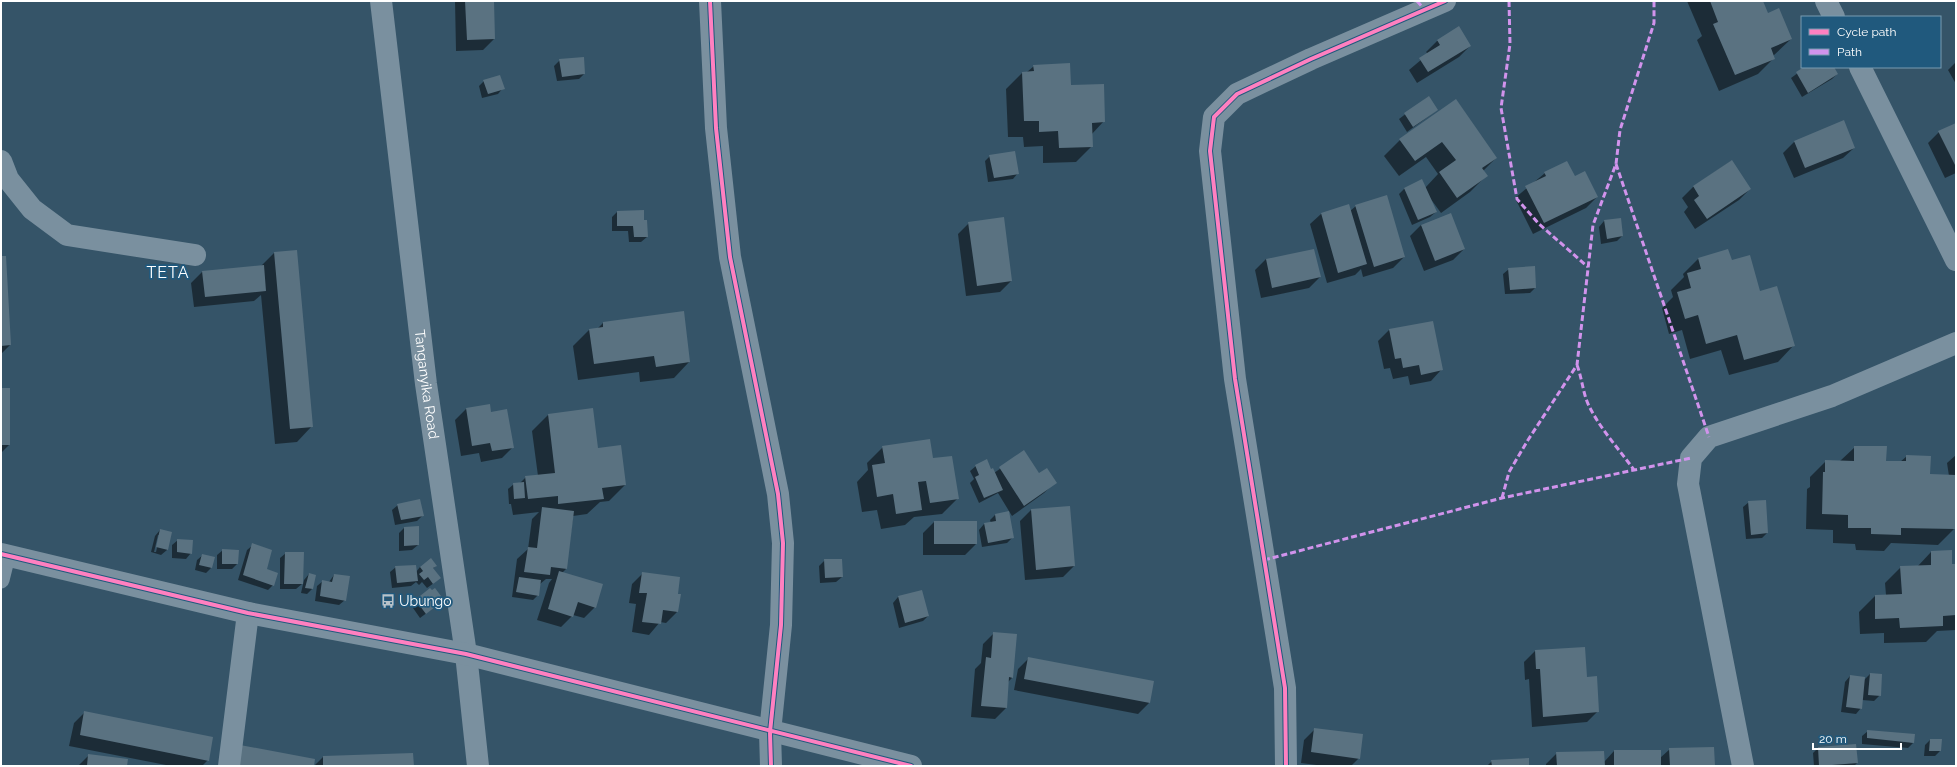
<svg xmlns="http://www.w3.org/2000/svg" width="1957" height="767" viewBox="0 0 1957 767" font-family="Raleway,sans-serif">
<rect width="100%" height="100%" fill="#355468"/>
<path fill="#0007" fill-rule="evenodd" d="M455,1H493L494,39L483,50L456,51Z
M1687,1H1762L1767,14L1791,39L1773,56L1774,58L1758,74L1719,91L1697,40L1702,36Z
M1459,28L1470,46L1459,57L1417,83L1409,70L1428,54L1426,52L1437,41Z
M560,60L584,74L579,79L557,81L554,66Z
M1956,62V84L1948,70Z
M1034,66L1070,86L1104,121L1091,135L1092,146L1076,162L1043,163V146L1024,147L1023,137H1008L1006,89L1022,73L1027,72Z
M1806,67H1833L1837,74L1832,79L1802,97L1791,78Z
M484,81L503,88L498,94L482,98L479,86Z
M1428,97L1437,110L1407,132L1399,119Z
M1456,100L1496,158L1483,171L1486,176L1470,192L1441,213L1430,198L1436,212L1430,217L1412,225L1399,194L1404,189L1422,181L1425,188L1438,174L1426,157L1399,176L1384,156L1400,140Z
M1956,124V173L1945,178L1928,143L1939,132Z
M1794,142L1854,148L1843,158L1794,178L1783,153Z
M990,156L1018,173L1013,179L988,182L985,161Z
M1731,161L1750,189L1739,200L1695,229L1684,212L1688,207L1682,198L1693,187Z
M1545,173L1574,177L1597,197L1586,208L1533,234L1515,198Z
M1356,206L1404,257L1393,268L1363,277L1361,269L1355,275L1327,283L1310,224L1321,214L1350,211Z
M617,212L647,237L641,242H629L628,231H612V217Z
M1620,219L1622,236L1617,241L1601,244L1599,227L1604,221Z
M969,223L1011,281L1000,292L966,296L958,234Z
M1421,225L1464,249L1453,260L1424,271L1410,236Z
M296,251L312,426L297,442L275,444L261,295L254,301L194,307L191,283L202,272L261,266L274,253Z
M1,257L10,345L1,354Z
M1699,258L1731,262L1793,346L1778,362L1729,375L1721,350L1690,359L1682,330L1669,334L1662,308L1673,297L1671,290L1684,277L1683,274Z
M1266,259L1320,277L1309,288L1261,298L1255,270Z
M1509,269L1535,288L1530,293L1505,294L1503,274Z
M603,323L689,362L674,378L640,382L639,372L578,380L573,346L589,330L597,329Z
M1389,330L1441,370L1431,381L1410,385L1408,376L1393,379L1390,368L1384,369L1378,341Z
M1,389L9,445L1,453Z
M489,405L490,413L513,447L502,458L481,462L479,453L461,456L455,420L466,409Z
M548,415L597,449L625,485L609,501L600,502L587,514L573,516L566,569L562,573L595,607L584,618L573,615L561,627L537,620L549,583L552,579H546L540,584L538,595L533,600L512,597L517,559L528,549L532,519L539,512L513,515L511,504H509L508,489L514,484L520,483L526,477L538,476L532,431Z
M883,447L932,459L958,498L942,514L914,517L905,525L881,529L877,510L862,512L857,482L868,470L867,463Z
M1855,447L1885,462H1900L1907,456L1929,475L1949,476L1947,463L1956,455V524H1954V529L1938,545L1891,543L1884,551L1856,550L1855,544L1833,543V530L1806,529L1807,489L1810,487V477L1826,461H1840Z
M1024,452L1039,474L1055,482L1044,493L1012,516L998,493L979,503L970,483L974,479L970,471L976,466L990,470L994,473Z
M1749,502L1767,533L1762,538L1746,539L1743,507Z
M398,505L423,515L417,521L395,525L392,510Z
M1031,510L1074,566L1063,577L1025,580L1020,521Z
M995,515L1013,537L1007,543L982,547L979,530L984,524L991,523L990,520Z
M934,522H976V544L965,555H923V533Z
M404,528L418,545L412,550L399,551V533Z
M160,530L171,533L167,550L161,555L151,552L155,536ZM158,535H160L156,552H154Z
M178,540L191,553L186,559L172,558V545Z
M253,545L273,585L268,590L238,580L247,550Z
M223,550L237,564L232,569H217V555Z
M1931,552L1951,565H1956V630L1937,631L1926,642L1884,643V633L1860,634L1859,612L1875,596L1886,595L1885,583L1901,567H1917Z
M286,553L302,584L296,589H280V558Z
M203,555L211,568L206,573L195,570L197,560Z
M825,560L842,577L836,582L820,583L819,566Z
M436,566L432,569L434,583L427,588L422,582L419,585L416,582L411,586L392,588L390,572L396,567L416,572L420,567Z
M643,573L677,612L666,623L660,622L649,635L632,632L636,604L629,603L632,584Z
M309,574L312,589L307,594L301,593L304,580Z
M334,575L345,600L339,605L315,601L317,586L323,581L329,582Z
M430,589L432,609L420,618L413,608L417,604L415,602Z
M921,591L928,616L923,621L899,628L893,603L898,597Z
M994,633L1012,678L1008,682L1006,708L995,719L971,717L975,669L981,663L983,644Z
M1535,651L1586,678L1598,711L1587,722L1532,727L1529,679L1525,680L1524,662Z
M1029,658L1153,682L1149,703L1138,714L1014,690L1018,669Z
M1870,674L1880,695L1874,701L1862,700L1861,708L1856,714L1841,712L1845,682L1850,676L1864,680Z
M85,712L208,760L202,766H171L69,746L74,723Z
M1315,729L1359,758L1351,766H1324L1301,763L1304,740Z
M1868,731L1913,743L1908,748L1862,744V736Z
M1930,740H1941L1940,751L1935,756H1924L1925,745Z
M1818,748L1857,763L1854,766H1814L1813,753Z
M1670,749L1714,766H1546V764L1557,753L1604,762L1614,751L1660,758Z
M412,754L413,766H314L323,757Z
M89,755L126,766H78Z
M1492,761L1528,766H1487Z"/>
<path fill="#5a7281" d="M465,1H494L495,39L467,40Z
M1710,1H1763L1768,13L1779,8L1792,39L1771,48L1775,59L1735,75L1713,24L1718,22Z
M1459,26L1471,46L1428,72L1419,58L1440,45L1437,40Z
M584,57L585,74L562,77L559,59Z
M1070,63L1071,85L1104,84L1105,122L1092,123L1093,147L1059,148L1058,131L1039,132V121H1024L1022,72L1034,71L1033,65Z
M1804,67H1834L1838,74L1808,93L1796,72Z
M500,75L505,89L488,94L483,80Z
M1429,96L1438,110L1413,127L1404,113Z
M1456,99L1497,158L1482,168L1488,176L1457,198L1439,172L1456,160L1442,142L1415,161L1399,139Z
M1844,120L1855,148L1805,168L1794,141Z
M1956,123V167L1938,131Z
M1015,151L1019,174L994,178L989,155Z
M1732,160L1751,189L1707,219L1694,200L1699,196L1693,186Z
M1567,161L1575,176L1585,171L1598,197L1544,223L1525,186L1546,176L1544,172Z
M1422,179L1437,212L1418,220L1404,188Z
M1387,195L1405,257L1374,267L1355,205Z
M1349,204L1367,264L1338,273L1321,213Z
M644,210V220H647L648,237H634L633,226H617V211Z
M1451,213L1465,249L1435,261L1421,225Z
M1004,217L1012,281L977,286L968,222Z
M1621,218L1623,236L1607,239L1604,220Z
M1314,249L1321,277L1272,288L1266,259Z
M1728,249L1732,260L1750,255L1760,291L1777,286L1795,346L1744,360L1737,335L1706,344L1698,315L1685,319L1677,292L1691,288L1687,273L1701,269L1698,258Z
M297,250L313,427L290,429L274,252Z
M1,256H6L11,345L1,346Z
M264,265L266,291L205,297L202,271Z
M1535,266L1536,288L1510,290L1508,268Z
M684,311L690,362L656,367L654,356L594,364L589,329L603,327V322Z
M1433,321L1443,370L1421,375L1419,365L1403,368L1401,358L1395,359L1389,329Z
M1,388H10V445H1Z
M490,404L491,412L507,409L514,448L492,451L490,443L472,446L466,408Z
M593,408L598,448L621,445L626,485L602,488L604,499L558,504V496L528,499L525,476L555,473L548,414Z
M930,439L933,458L952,456L959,499L930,503L926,481L918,482L922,510L896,514L893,494L877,497L872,465L885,463L882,446Z
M1854,446H1887L1886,461H1906V455L1931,456L1930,474L1956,475L1955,529L1901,528V535L1871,534V528H1848V515L1822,514L1823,472H1825V460L1854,461Z
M1024,450L1039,473L1047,468L1057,483L1024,506L999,467Z
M987,459L991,469L993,468L1003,490L984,498L975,477L979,475L975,465Z
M524,482L525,498L514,499L513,483Z
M420,499L424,516L401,520L397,504Z
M1766,500L1768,533L1751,535L1748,501Z
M1070,506L1075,566L1036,570L1031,509Z
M542,507L574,511L567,569L551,567L550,575L524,572L528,547L537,548Z
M1009,511L1014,538L988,543L984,523L996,521L995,514Z
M934,521H977V544H934Z
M419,526V545L404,546V527Z
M160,529L172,532L168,550L156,547Z
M177,539L193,540L192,554L177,552Z
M252,543L272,550L267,569L278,573L274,586L243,575Z
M222,549L239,550L238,564H222Z
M1952,550V564H1956V615L1943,616V626L1900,628L1899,618L1875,619V595L1902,594L1900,566L1931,565V551Z
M285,552H304L303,584H284Z
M202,554L215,557L212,568L199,565Z
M431,558L437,566L433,568L441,578L433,584L428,577L424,580L419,574L423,571L420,567Z
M824,559H842L843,577L825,578Z
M416,565L418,581L397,583L395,566Z
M559,571L603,584L596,608L578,602L573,617L548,609Z
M642,572L680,577L678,594H681L678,612L663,610L661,624L642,622L647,593H639Z
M309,573L316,575L313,589L305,588Z
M334,574L350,576L346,601L320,596L322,580L332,582Z
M519,577L541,580L539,596L516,592Z
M430,588L432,590L435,588L441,596L437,601L439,604L426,614L417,602L422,599L420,596Z
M922,590L929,616L905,623L898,596Z
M993,632L1017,634L1013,678L1009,677L1007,708L981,706L986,657L991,658Z
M1585,647L1587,677L1597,676L1599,712L1543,717L1540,669H1536L1535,650Z
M1028,657L1154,681L1150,703L1024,679Z
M1870,673L1882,674L1881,696L1868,695Z
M1850,675L1865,677L1862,709L1846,707Z
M84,711L213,737L209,761L80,735Z
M1314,728L1363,734L1360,759L1311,752Z
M1867,730L1915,734L1914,743L1867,738Z
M1930,739H1942L1941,751H1929Z
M1856,744L1858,763L1819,766L1818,747Z
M240,745L315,759L314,766H237Z
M1714,747L1715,766H1670L1669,748Z
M1614,750H1661V766H1614Z
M1604,751L1605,766H1557L1556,752Z
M413,753L414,766H323V756Z
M88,754L128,759L127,766H87Z
M1529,758V766H1492L1491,760Z"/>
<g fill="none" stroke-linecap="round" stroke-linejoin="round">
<path stroke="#7a909f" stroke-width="17" d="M1,580L7,556"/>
<g stroke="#7a909f" stroke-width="22">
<path id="s1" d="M381,1L426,384L466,654L478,766"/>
<path d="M710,1L716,128L730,257L778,494L783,543L781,625L770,732L771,766"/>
<path d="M1826,1L1834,17"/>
<path d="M1860,67L1956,260"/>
<path d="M1,161L8,179L32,209L67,235L195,255"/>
<path d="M1,554L248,613L466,654L911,766"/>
<path d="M229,766L248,613"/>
<path d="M1286,766L1285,688L1235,379L1210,151L1214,117L1237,94L1311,59L1445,1"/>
<path d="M1743,766L1688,484L1691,458L1709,437L1832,396L1956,343"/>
</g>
<path stroke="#d193ec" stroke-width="3" stroke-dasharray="6 3" stroke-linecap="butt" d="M1417,1L1426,11
M1509,1L1510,44L1501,108L1517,199L1539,224L1588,267
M1616,164L1709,437
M1577,365C1582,378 1583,394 1589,406C1601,430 1619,449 1634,470
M1502,498L1509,472L1528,440L1577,365L1593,225L1616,164L1620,130L1654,23V1
M1264,560L1502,498L1691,458"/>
<defs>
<path id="cycleway" d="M710,1L716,128L730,257L778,494L783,543L781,625L770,732L771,766
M1,554L248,613L466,654L911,766
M1286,766L1285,688L1235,379L1210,151L1214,117L1237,94L1311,59L1445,1"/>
</defs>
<use href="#cycleway" stroke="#20597d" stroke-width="6"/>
<use href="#cycleway" stroke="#ff80c0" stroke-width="4"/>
</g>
<defs>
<symbol id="bus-bare" viewBox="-9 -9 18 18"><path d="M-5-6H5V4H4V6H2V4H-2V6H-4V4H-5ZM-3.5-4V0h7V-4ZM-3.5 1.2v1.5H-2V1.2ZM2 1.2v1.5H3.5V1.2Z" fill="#b8c3ca" stroke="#20597d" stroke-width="2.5" paint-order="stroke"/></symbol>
</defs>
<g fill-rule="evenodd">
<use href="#bus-bare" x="378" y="591" width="20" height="20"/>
</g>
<g text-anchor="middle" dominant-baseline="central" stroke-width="3.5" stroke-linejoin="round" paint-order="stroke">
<g font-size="14" fill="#fff" stroke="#20597d">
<text stroke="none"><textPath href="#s1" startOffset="386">Tanganyika Road</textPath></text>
</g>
<g font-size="14" fill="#fff" stroke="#20597d" text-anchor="start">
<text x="399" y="601">Ubungo</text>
</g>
<g font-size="16" letter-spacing="1" fill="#fff" stroke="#20597d">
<text x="168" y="272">TETA</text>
</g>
</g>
<rect width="1957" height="767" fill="none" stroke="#ffffff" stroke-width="4"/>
<rect x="1801" y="16" width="140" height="52" fill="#20597d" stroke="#799bb1"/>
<rect x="1809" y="29" width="20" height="6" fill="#ff80c0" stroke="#799bb1"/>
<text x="1837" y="36" font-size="12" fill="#ffffff">Cycle path</text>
<rect x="1809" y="49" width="20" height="6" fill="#d193ec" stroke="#799bb1"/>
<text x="1837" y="56" font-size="12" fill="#ffffff">Path</text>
<path d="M1813 743v6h88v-6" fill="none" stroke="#ffffff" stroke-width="2"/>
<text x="1819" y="743" font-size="12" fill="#ffffff" stroke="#20597d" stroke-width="3" paint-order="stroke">20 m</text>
</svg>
